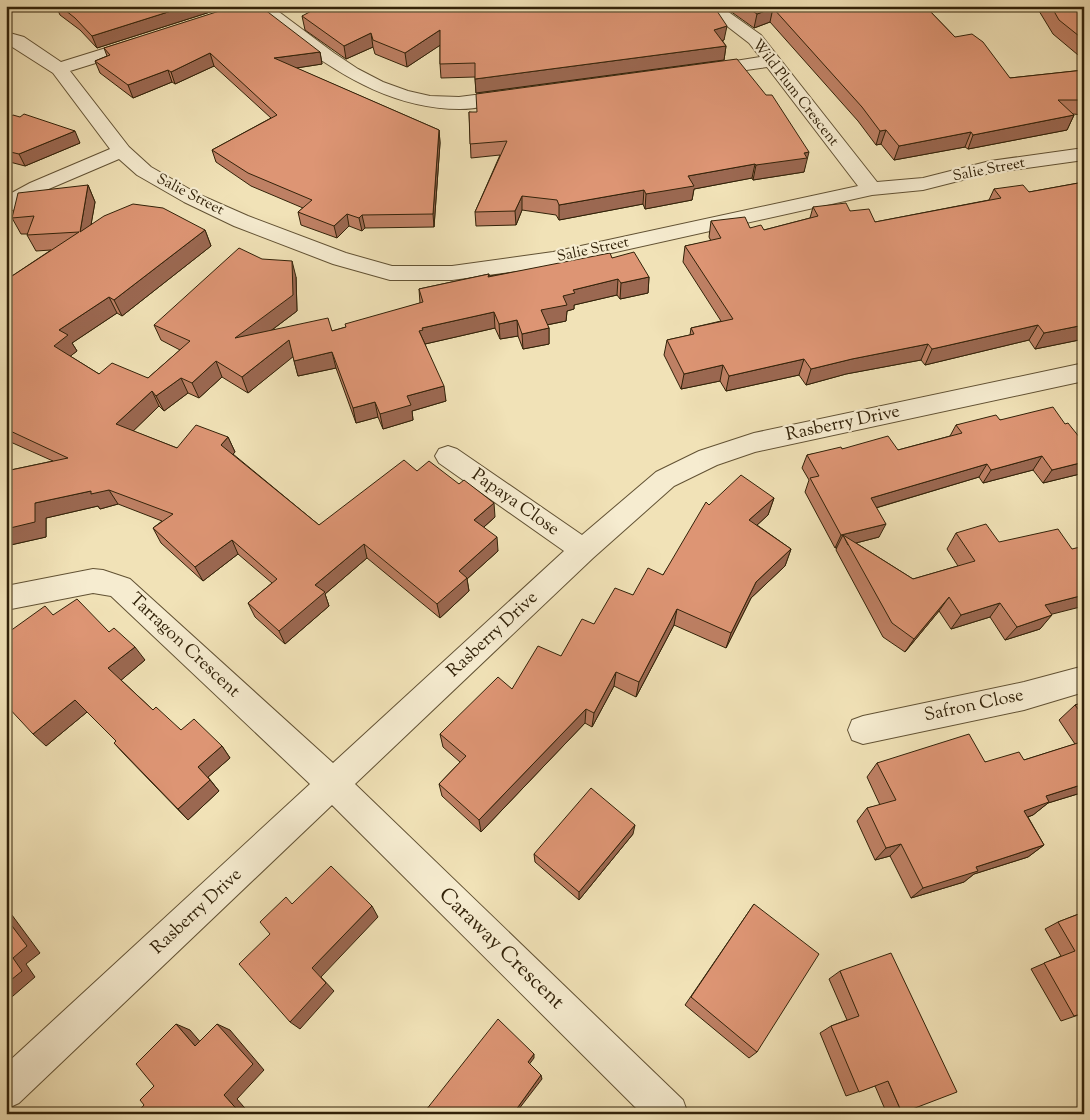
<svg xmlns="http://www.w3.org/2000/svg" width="1090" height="1120" viewBox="0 0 1090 1120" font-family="'Sorts Mill Goudy',serif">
<rect width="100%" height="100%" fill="#f1e2b7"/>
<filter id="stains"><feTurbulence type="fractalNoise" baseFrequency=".004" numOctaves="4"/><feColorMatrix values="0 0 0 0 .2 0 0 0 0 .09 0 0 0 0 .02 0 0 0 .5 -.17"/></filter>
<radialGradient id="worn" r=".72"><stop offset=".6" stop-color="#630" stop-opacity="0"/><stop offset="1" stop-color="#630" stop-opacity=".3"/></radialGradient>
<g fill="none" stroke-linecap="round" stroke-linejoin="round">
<defs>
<path id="minor" d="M252,6H271L334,53L358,69L383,82L408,91L430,96L459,97L513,90L520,92L522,96L520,100L513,102C495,104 478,109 460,109C398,109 345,79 296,42C283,33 261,19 252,6Z
M701,6H720L761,35L877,182L923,178L990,161L1084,148V160L990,173L923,190L872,195L553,266L452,280H390L333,264L234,226L184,202L137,175L119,159L44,191L13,210L6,211V196L30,183L110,149L53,73L6,43V32L24,37L61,62L135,39L141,38L147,39L150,43L147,47L70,71L129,147L151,167L198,194L248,216L346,253L392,266H452L553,252L858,186L767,67L704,76L698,75L695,71L698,67L760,57L749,43Z
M1084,363V381L755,452L717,465L674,486L593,558L355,784L683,1100L688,1114H642L332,805L19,1103L6,1109V1064L310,784L111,596L93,593L6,610V586L93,569L103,570L130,579L333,763L564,551L439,463L435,456L439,449L448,446L457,449L582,535L656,472L699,451L754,433Z
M1084,666V692L1024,710L863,744L852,740L848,730L852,720L863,716L1024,682Z"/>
</defs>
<use href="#minor" stroke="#625234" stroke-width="2"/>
<use href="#minor" fill="#f6ecd0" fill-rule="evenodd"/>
</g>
<path fill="#be8064" stroke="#322209" d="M56,6H229L97,48L80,30L60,15Z
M723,6H925L955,37L1010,78L1084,70V115L1073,114L1074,115L1067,130L968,149L965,147L894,160L881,144L876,145L858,121L770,22L754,28Z
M1036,6H1084V60L1053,34Z
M717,11L724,40H722L726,46L724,60L476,93L475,77L441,78L440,64V45L407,67L375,54L373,47L346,59L305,30L302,16Z
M104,48L320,52L322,64L296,68L439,130L440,143L434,227L365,228L362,231L349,226L337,238L301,225L298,212L303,208L251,186L216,162L212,150L271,118L214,66L175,84L172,82L133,98L100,73L95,61L107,56Z
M469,112L806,166H805L804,172L753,180L752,178L694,189L692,200L645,209L643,204L559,220L556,215L522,210L516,225L476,226L475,212L500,155L471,158Z
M6,120L80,143L25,166L6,161Z
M1084,182V339L1035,349L1029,340L925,365L921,360L846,374L806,385L799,375L726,391L720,381L681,389L664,355L667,340L690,335L691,328L721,321L683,262L685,246L711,241L709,237L711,221L750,228L764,230L810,218L813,207L850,211L875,222L989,200L994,189L1029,192Z
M88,185L95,202L91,224L205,230L211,246L122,316L117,313L72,343L77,351L70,356L99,374L148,378L180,350L161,340L154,325L296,277L297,311L272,330L332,331L346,327L420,303L419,289L489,274V276L612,258L649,277L648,293L620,299L617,295L574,305V309L567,311L566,321L547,325L549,328V344L523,349L518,336L500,339L495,328L425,344L446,401L412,411L413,420L383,429L378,417L356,423L336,368L298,376L293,356L248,393L222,377L199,398L188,393L164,411L159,406L133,431L177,448L228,437L235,452L233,454L319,525L417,471L495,517L484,527L498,551L467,579L469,591L440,618L367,558L325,594L329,606L285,644L255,617L248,603L272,583L238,554L203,581L161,543L153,528L162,521L118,504L100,509L98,506L46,518V537L6,546V471L53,461L6,440V280L51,250L36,251L27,235L28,234H21L12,218Z
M1000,420L1065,424L1084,443V473L1043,483L1033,470L983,483L979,477L876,508L879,537L856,543L913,579L958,566L947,549L956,533L1051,615L1040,629L1005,640L990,617L951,629L939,611L905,652L883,637L836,550L837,547L835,548L805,492L809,480L802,468L807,455L842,449L898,450L950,436L956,425Z
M774,498L768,515L757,525L791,549L785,566L751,598L726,648L674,625L636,697L614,686L592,727L585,723L481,832L442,796L439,784L460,762L443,747L440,734L512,689L561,656L594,624L633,595L663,575L709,505Z
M53,615L109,632L145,660L121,680L153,710L181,730L222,746L230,758L208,777L219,791L188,820L125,755L114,743L116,741L87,712L46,746Z
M1084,702V792L1048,803L1033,815L1028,817L1044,845L1028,857L974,874L964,882L911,898L890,856L875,860L857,821L867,808L880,805L867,777L877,763L985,762L1024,760L1075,744L1059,720L1075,705Z
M633,834L579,900L535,862L534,854Z
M754,904L757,1052L749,1058L685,1005Z
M1084,912V1013L1061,1021L1031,969L1061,956L1045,929L1058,922Z
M840,971L902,1113L887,1114L875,1086L846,1096L820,1033L831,1026L847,1020L829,979Z"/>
<path fill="#9b6851" stroke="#322209" d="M187,6H229L97,48L92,36Z
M773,8L770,22L754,28L757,14Z
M727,26L724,40L712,44L714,30Z
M440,30L442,44L407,67L405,53Z
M371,33L373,47L346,59L344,46Z
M726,46L724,60L476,93L475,79Z
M320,52L322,64L277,71L274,58Z
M210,53L214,66L175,84L171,72Z
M168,70L172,82L133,98L128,85Z
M1074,115L1067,130L968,149L973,135Z
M439,130L440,143L434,227L433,214Z
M886,130L881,144L876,145L880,131Z
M75,131L80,143L25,166L19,154Z
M971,132L965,147L894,160L899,146Z
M809,152L804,172L753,180L756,165Z
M755,164L752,178L694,189L692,200L645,209L646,194L688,176Z
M88,185L95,202L87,248L80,232Z
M644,190L643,204L559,220V205Z
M522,196V210L516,225L515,211Z
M347,214L349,226L337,238L334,226Z
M362,215L365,228L362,231L359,218Z
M205,230L211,246L122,316L114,300Z
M292,261L296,277L297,311L241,353L235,338Z
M649,277L648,293L620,299L621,283Z
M618,279L617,295L574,305V309L567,311L566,321L541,326V310L563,296L573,290Z
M109,297L117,313L72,343L77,351L63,362L54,346L59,330Z
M494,312L495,328L425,344L419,331L422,328Z
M517,320L518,336L500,339L499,324Z
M1038,325L1029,340L925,365L932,349Z
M1084,325V339L1035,349L1044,333Z
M549,328V344L523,349L522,334Z
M289,340L294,356L248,393L242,377Z
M928,344L921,360L846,374L806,385L811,369L852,359Z
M332,352L336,368L298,376L294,361Z
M804,359L799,375L726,391L729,376Z
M216,361L222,377L199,398L192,383Z
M723,365L720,381L681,389L684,374Z
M181,378L188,393L164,411L156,396Z
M444,386L446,401L412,411L413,420L383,429L380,414L407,396Z
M152,391L159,406L125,439L116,424Z
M375,402L378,417L356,423L353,408Z
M228,437L235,452L228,460L221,445Z
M1042,456L1033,470L983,483L991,470Z
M1084,462V473L1043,483L1052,470Z
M987,464L979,477L865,511L871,498Z
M109,490L118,504L100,509L98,506L46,518V537L6,546V529L35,503L91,491Z
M774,498L768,515L744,537L749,520Z
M494,503L495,517L476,534L474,520Z
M886,524L879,537L848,545L843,535L837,547L835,548L841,535Z
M497,537L498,551L467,579L469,591L440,618L437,604L459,571Z
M232,540L238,554L203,581L195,567Z
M364,544L367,558L325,594L329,606L285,644L279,631L315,585Z
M791,549L785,566L751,598L726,648L731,633L756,582Z
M1084,595V606L1033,619L1045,605Z
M949,597L939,611L905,652L914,639Z
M1000,603L990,617L951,629L961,615Z
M677,609L674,625L636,697L639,682Z
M1052,615L1040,629L1005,640L1017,627Z
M135,647L145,660L119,682L108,668Z
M616,672L614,686L592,727L594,713Z
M75,700L87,712L46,746L33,734Z
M586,709L585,723L481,832L479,820Z
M222,746L230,758L207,778L198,767Z
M210,780L219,791L188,820L178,809Z
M1084,784V792L1048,803L1033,815L1009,823L1024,811L1046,796Z
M635,825L633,834L579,900V892Z
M901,844L890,856L875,860L886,848Z
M1044,845L1028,857L974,874L964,882L911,898L923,888L976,867Z
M372,906L378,917L321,977L334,991L300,1029L290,1022L312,968Z
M6,907L40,953L26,964L35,977L6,1002V984L13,958L6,918Z
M176,1024L190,1030L209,1052L195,1046Z
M217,1024L230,1030L264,1070L237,1099L250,1114H241L224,1095Z
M534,1054V1058L528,1066V1062Z
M541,1075L542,1079L515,1114H513Z"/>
<path fill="#dd9574" stroke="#322209" d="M60,6H187L92,36L75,18Z
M235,6H260L320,52L274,58L439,130L433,214L362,215L359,218L347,214L334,226L298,212L312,200L248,173L212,150L277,115L210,53L171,72L168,70L128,85L95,61L110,55L104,48Z
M321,6H718L715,8L727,26L714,30L726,46L475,79V63L440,64V30L405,53L373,40L371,33L344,46L302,16Z
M745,6H925L955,37L972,34L983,42L1010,78L1084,70V100H1058L1074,115L973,135L971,132L899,146L886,130L880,131L862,107L773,8L757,14Z
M1051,6H1084V40L1059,20Z
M737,59L766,95H772L809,152L804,153L807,158L756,165L755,164L688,176L694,186L646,194L644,190L559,205L557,200L522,196L515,211L475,212L507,141L470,144L469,112H477L476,94Z
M24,114L75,131L19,154L6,151V120L13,115L20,117Z
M1084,182V325L1044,333L1038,325L932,349L928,344L852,359L811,369L804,359L729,376L723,365L684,374L667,340L694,334L691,328L733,319L685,246L721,238L711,221L745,217L750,228L761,225L764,230L818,216L813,207L846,203L850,211L869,209L875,222L1001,198L994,189L1023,185L1029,192Z
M88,185L80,232L104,216L133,204L163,208L205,230L114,300L109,297L59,330L68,335L54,346L99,374L112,363L148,378L190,341L154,325L239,248L262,259L292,261L293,295L235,338L328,318L332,331L346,327L345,324L423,302L419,289L489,274L488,277L610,253L612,258L634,252L649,277L621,283L618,279L573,290L575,293L563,296L567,305L541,310L549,328L522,334L517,320L499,324L494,312L422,328L423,330L419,331L444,386L407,396L411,405L380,414L375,402L353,408L332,352L294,361L289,340L242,377L216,361L192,383L181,378L156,396L152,391L116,424L177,448L196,425L228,437L221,445L319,525L404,460L417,471L429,461L459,484L464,480L494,503L474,520L497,537L459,571L467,578L437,604L364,544L315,585L325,592L279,631L248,603L277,579L232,540L195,567L153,528L173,514L109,490L91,494V491L35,503V522L6,529V471L68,458L6,429V280L79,232L27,235L34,216L12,218L18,193Z
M1053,407L1065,424L1068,423L1084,443V462L1052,470L1042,456L991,470L987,464L871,498L886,524L841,535L810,478L819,476L807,455L841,447L842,449L888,436L898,450L962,433L956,425L996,415L1000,420Z
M741,475L774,498L749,520L791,549L756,582L731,633L677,609L639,682L616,672L594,713L586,709L479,820L439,784L466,756L440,734L498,677L512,689L538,646L561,656L582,619L594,624L615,588L633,595L648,568L663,575L706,502L709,505Z
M986,524L999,542L1058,529L1072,549L1084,546V595L1045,605L1052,615L1017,627L1000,603L961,615L949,597L914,639L892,623L843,535L913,579L975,561L956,533Z
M77,599L109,632L114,628L135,647L108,668L153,710L156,707L181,730L194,719L222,746L198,767L210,780L178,809L114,743L116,741L75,700L33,734L6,705V634L45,606L53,615Z
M1084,702V717L1075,705Z
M969,734L985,762L1019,752L1024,760L1084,741V784L1046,796L1049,802L1024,811L1044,845L976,867L978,871L923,888L901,844L886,848L867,808L896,800L877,763Z
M591,788L635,825L579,892L534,854Z
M331,866L372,906L312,968L326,983L290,1022L239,964L270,934L260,922L286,897L292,904Z
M754,904L819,954L757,1052L691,997Z
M1084,912V1013L1074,1016L1044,963L1075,951L1058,922Z
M6,918L27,946L13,958L22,971L6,984Z
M891,953L957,1092L902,1113L888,1081L859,1092L831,1026L859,1016L840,971Z
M498,1019L534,1054L528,1062L541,1075L513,1114H502L501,1113L500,1114H430L426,1110Z
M176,1024L195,1046L217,1024L253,1064L224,1095L241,1114H136L144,1105L140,1100L154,1086L136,1064Z"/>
<g text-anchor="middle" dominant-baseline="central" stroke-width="4.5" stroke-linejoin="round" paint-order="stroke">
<g font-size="15" fill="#322209" stroke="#f6ecd0">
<text transform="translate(795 93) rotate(52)">Wild Plum Crescent</text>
<text transform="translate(989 170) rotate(-11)">Salie Street</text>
<text transform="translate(190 195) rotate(27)">Salie Street</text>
<text transform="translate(593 250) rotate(-12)">Salie Street</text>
</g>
<g font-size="18" fill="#322209" stroke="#f6ecd0">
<text transform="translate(843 424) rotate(-12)">Rasberry Drive</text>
<text transform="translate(515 503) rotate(35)">Papaya Close</text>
<text transform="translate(493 635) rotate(-43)">Rasberry Drive</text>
<text transform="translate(184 646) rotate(43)">Tarragon Crescent</text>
<text transform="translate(974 706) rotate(-12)">Safron Close</text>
<text transform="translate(197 912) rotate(-43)">Rasberry Drive</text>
</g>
<g font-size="21" fill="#322209" stroke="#f6ecd0">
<text transform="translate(501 949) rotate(44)">Caraway Crescent</text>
</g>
</g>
<rect width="1090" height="1120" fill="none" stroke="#f1e2b7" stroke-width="25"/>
<rect x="8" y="8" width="1075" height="1105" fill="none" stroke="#322209" stroke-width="2.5"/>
<rect x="12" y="12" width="1065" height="1095" fill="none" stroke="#322209"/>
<rect width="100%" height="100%" filter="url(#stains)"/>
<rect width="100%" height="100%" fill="url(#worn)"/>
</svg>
